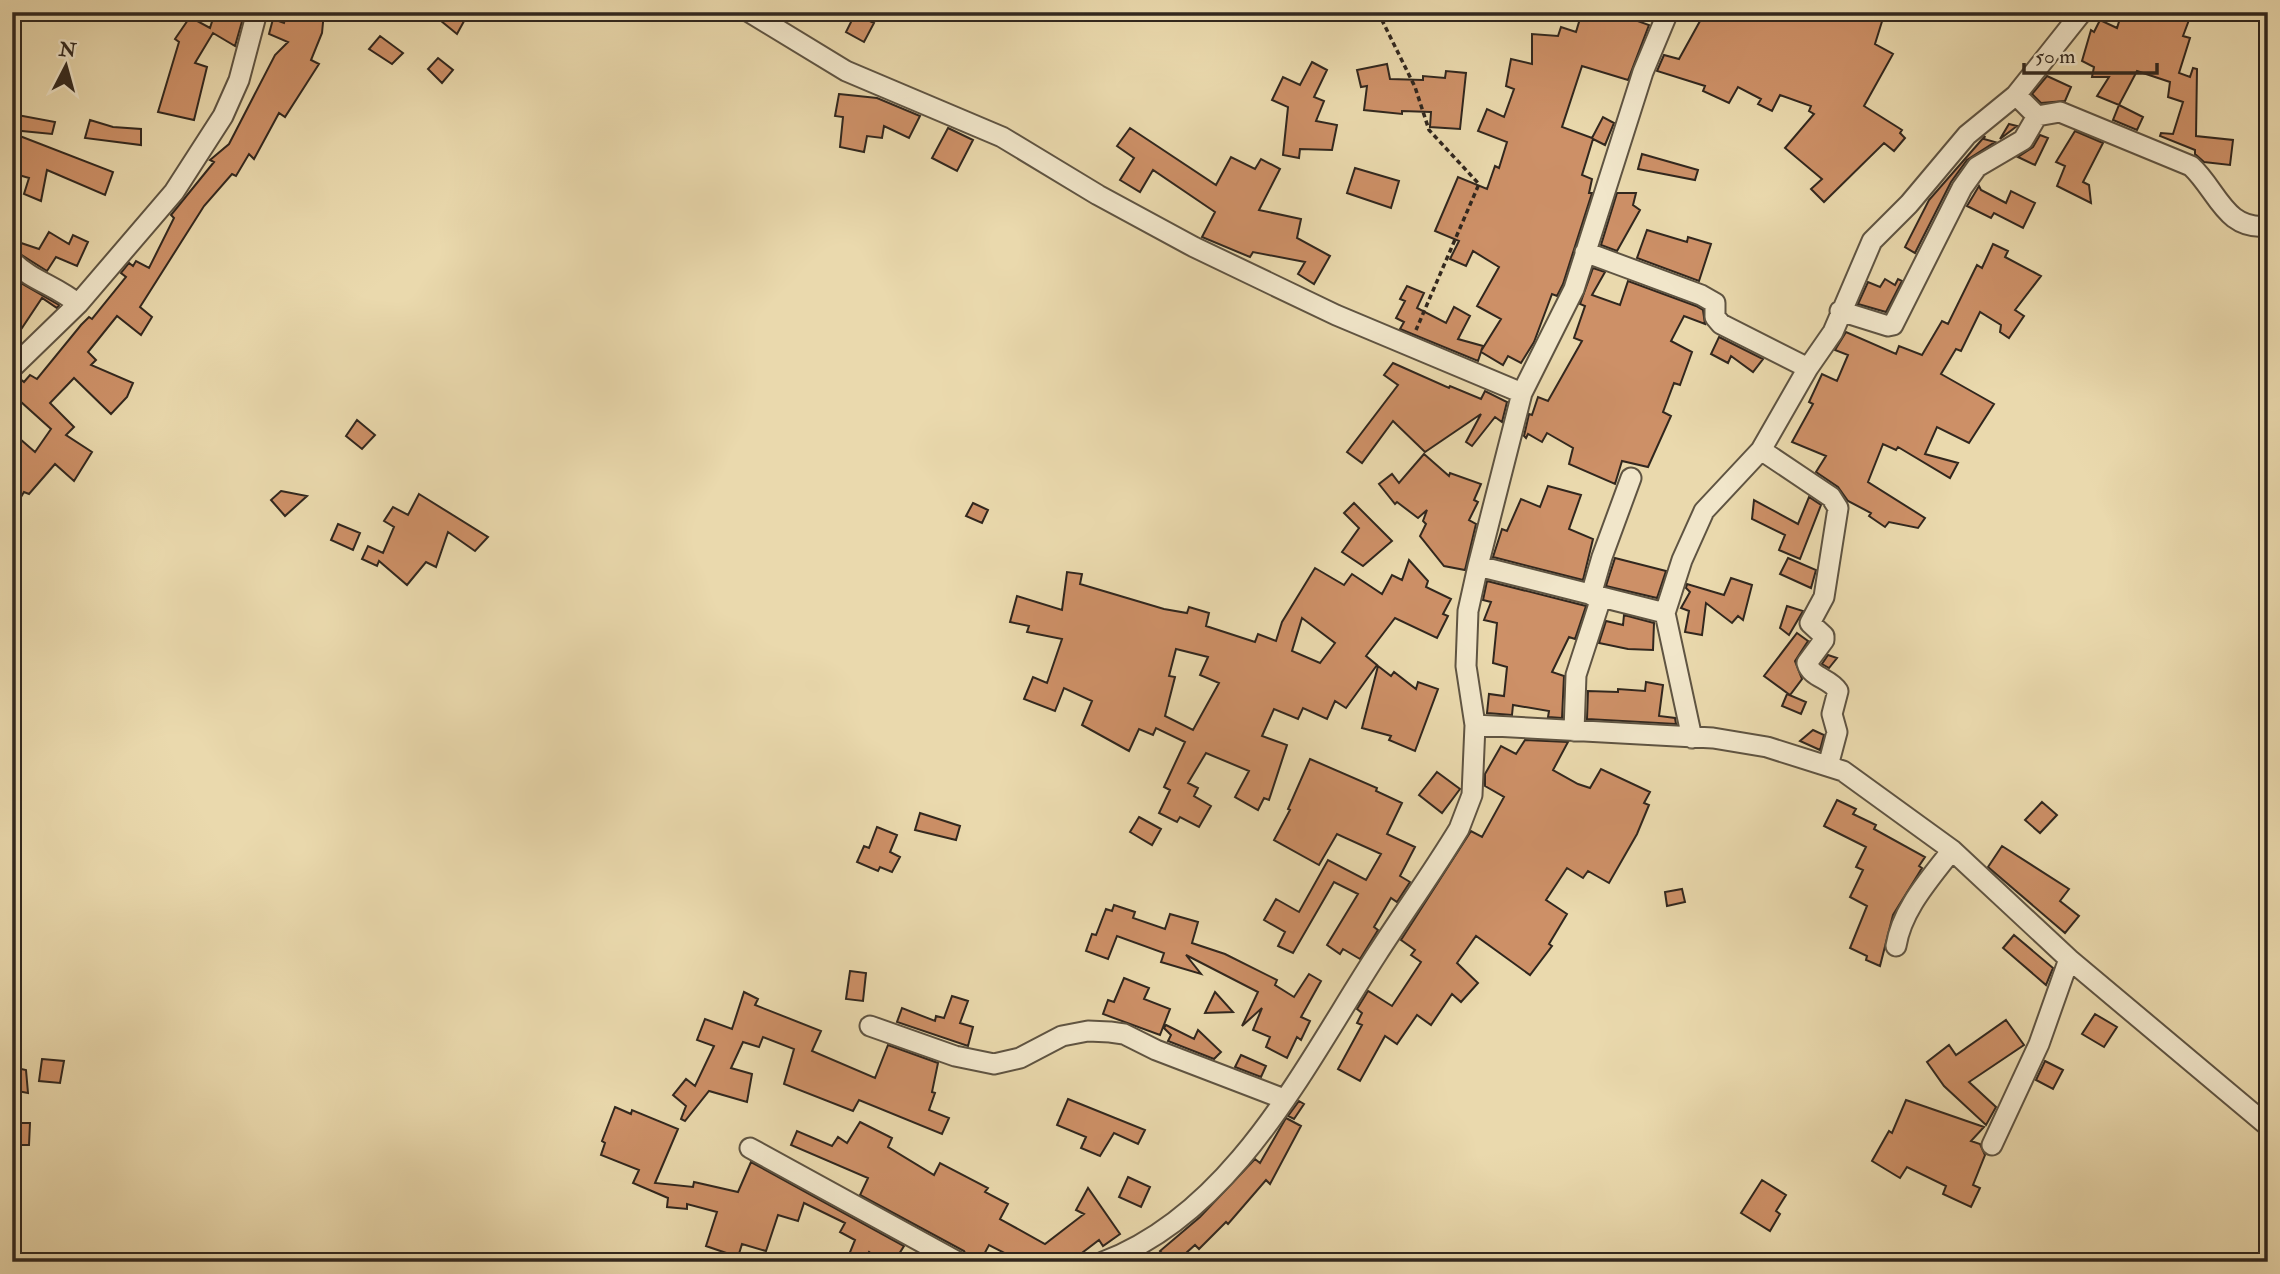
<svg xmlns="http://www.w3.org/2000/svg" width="2280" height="1274" viewBox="0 0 2280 1274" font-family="'IM FELL Double Pica',serif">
<rect width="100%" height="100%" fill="#ead9ad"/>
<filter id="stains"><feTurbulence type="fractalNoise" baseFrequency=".00286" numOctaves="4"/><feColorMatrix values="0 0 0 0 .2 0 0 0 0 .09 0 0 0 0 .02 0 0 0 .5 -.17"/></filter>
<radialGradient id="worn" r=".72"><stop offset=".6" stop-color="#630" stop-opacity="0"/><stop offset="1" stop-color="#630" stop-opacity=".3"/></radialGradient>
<path fill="#cd9067" stroke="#31271e" stroke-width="2" fill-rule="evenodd" d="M215,12H230L243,18L235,46L213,33L195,63L207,67L194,120L158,112L179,42L175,39L190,17L210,28Z
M287,12H324L322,33L311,60L319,64L285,117L279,113L254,159L249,154L236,176L232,174L204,206L140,307L152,317L141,335L117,316L88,352L96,360L91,365L133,383L127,397L111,414L74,378L50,403L74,427L66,435L92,452L74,481L55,464L29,494L24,492L12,512V432L35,452L51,429L21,402L12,412V380L19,378L24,382L30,375L37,379L81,325L89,317L92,319L126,277L121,273L129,263L133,266L136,261L149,268L174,218L171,215L214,162L210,160L229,144L275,55L288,42L269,34L273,19L284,23Z
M430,12H469L457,34Z
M1582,12H1632L1629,18L1649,25L1628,80L1582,66L1562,127L1592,138L1603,117L1614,123L1605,145L1593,139L1582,175L1592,179L1589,193H1592L1563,284L1557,296L1552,294L1534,342L1521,363L1508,356L1503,365L1481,352L1478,361L1400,329L1404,322L1396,318L1405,301L1400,299L1407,286L1424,293L1417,308L1446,323L1454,307L1470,316L1458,339L1483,346L1481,351L1501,319L1477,306L1499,267L1473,251L1466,266L1450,259L1459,241L1435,231L1458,177L1487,189L1495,166L1499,168L1507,142L1478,131L1487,109L1504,117L1514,89L1506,86L1511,59L1532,64V34L1558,36L1561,27L1576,32Z
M1705,12L1884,15L1875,44L1893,54L1864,106L1902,130L1900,133L1905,138L1894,151L1884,143L1824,202L1811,189L1822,179L1785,148L1814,114L1809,111L1811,106L1780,95L1772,111L1758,104L1761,99L1738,87L1729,103L1703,91L1705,86L1657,71L1664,55L1679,59Z
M2122,12H2192L2183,36L2190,38L2179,73L2190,77L2193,68L2197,69L2196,136L2233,140L2230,165L2204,162L2195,154V150L2160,136L2161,133L2173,134L2183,102L2168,97L2170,82L2137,71L2119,105L2097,96L2109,77H2092L2094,67L2082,61L2091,30L2094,32L2100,20L2117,28Z
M855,14L874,23L864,42L846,32Z
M380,36L403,53L392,64L369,49Z
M438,58L453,70L442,83L428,69Z
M1312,62L1327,70L1314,97L1324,101L1316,121L1337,125L1332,150L1300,149L1299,158L1283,155L1288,107L1272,100L1283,77L1300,85Z
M1387,64L1390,79L1423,80V76L1445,78L1446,71L1466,73L1460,129L1430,127L1431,112L1402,111V114L1364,110L1367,86L1361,87L1357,70Z
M2047,76L2071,87L2065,101L2041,103L2032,94Z
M839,94L877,98L920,116L909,138L884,126L882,138L867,136L864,152L840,147L843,117L835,116Z
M2119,105L2143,117L2137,130L2113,120Z
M12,114L55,122L52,134L12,130Z
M90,120L113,127L141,129V145L85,138Z
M2009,124L2017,126L2000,139Z
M948,128L973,140L957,171L932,158Z
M1130,128L1216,185L1231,157L1255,169L1261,159L1280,169L1259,210L1301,219L1297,238L1330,256L1314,284L1298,274L1305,262L1253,252L1250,257L1202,237L1215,212L1153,170L1140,192L1120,180L1134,158L1117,146Z
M2075,131L2103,143L2083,182L2089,185L2091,203L2057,186L2065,166L2056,162Z
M12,133L113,172L105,195L47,170L41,201L24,194L29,178L12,173Z
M2040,135L2048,138L2035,165L2018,157L2033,147Z
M1985,136L1984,139L1995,142L1967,160L1951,182L1915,253L1905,247L1929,200Z
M1642,154L1698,170L1695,180L1638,169Z
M1355,168L1399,181L1391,208L1347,193Z
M1979,186L1981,190L2006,203L2011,191L2035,203L2023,228L1994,213L1991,218L1967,206Z
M1617,193H1636L1633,205L1640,210L1617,251L1601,245Z
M1647,230L1687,242L1688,237L1711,244L1699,281L1637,258Z
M49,232L69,244L73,235L88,242L77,266L56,257L47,271L12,249V240L39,249Z
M1993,244L2008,251L2005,257L2041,276L2015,310L2024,316L2009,338L2000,332L2001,325L1980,312L1961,351L1956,349L1941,374L1994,404L1969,443L1937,427L1925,454L1958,463L1950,478L1898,447L1896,450L1883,444L1868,482L1925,518L1918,528L1889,522L1885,527L1869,516L1871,513L1848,501L1838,487L1816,472L1826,456L1792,442L1813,404L1809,402L1822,374L1837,381L1848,355L1835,350L1846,332L1896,354L1899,346L1922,355L1942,321L1948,324L1977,265L1982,268Z
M1593,268L1605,272L1592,295L1620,305L1628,281L1696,306L1703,310L1705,324L1684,316L1671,341L1692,352L1680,385L1674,383L1663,412L1671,416L1648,467L1622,461L1615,484L1569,464L1573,448L1547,433L1542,442L1528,434L1526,438L1524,436L1529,414L1532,415L1538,397L1548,401L1582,341L1574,338L1585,306L1580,304Z
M12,278L59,305L57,308L42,298L12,343Z
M1885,279L1895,285L1898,279L1902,281L1886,312L1858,304L1868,282L1880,287Z
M1719,337L1763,359L1753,372L1731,356L1728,363L1711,354Z
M1393,363L1449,388L1450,386L1481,399L1485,391L1507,402L1502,422L1495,417L1472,446L1466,442L1481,414L1425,452L1393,421L1362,463L1347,452L1398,385L1384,375Z
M357,420L375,435L362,449L346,436Z
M1424,454L1449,476L1450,473L1481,484L1474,500L1478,502L1469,520L1476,524L1465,570L1444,566L1420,536L1426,524L1423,521L1427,510L1418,518L1397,502L1395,504L1379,484L1392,474L1399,483Z
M1548,486L1581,495L1569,529L1593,539L1583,580L1493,557L1502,529L1507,531L1521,499L1540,507Z
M281,491L307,496L285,516L271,500Z
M419,494L488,537L475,551L448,532L436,567L426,562L407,585L379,561L377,566L362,559L368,546L383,553L394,527L384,521L393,507L408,515Z
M1809,497L1821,505L1800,559L1779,550L1785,535L1752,519L1754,500L1798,524Z
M973,503L988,510L982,523L966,516Z
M1354,503L1392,541L1363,566L1342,552L1359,528L1344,513Z
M338,524L360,533L353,550L331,540Z
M1615,558L1666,571L1657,598L1606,586Z
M1788,558L1816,570L1811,588L1780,574Z
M1409,560L1428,581L1426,587L1451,599L1443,614L1448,616L1437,638L1395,618L1366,656L1377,665L1346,708L1335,701L1327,719L1303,708L1298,719L1274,709L1262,736L1287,745L1269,800L1264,798L1258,810L1235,797L1249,771L1206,753L1188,783L1198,788L1194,796L1211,806L1199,827L1180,817L1177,822L1159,813L1170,790L1164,787L1185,742L1156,728L1153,735L1139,729L1129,751L1082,725L1092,701L1064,688L1055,711L1024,699L1033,677L1047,683L1062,639L1027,632L1029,626L1010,622L1017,596L1062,610L1067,572L1082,574L1080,584L1164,609L1187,613L1189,607L1209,613L1206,626L1255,642L1258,634L1276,641L1282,622L1315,568L1344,585L1352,574L1382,594L1392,575L1402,580ZM1302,618L1335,643L1320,663L1292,651ZM1176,649L1208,657L1200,675L1219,683L1193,730L1165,716L1175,677L1169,676Z
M1731,578L1752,585L1743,620L1738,616L1732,623L1706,603L1702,635L1685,632L1689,611L1681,608L1690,592L1686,588L1687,584L1724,595Z
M1487,581L1586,606L1575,639L1569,637L1552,672L1564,676L1562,718L1548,717L1549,711L1513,705L1512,715L1487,713L1489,694L1504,696L1507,667L1493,663L1497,623L1484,620L1491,602L1483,600Z
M1787,606L1803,611L1789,635L1780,628Z
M1624,615L1654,623L1653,650L1628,649L1599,643L1606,621L1623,625Z
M1797,633L1808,641L1795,661L1802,679L1790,695L1764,676Z
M1828,655L1837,658L1829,668L1822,664Z
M1378,666L1391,676L1394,672L1416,689L1418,682L1438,689L1415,751L1389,740L1391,736L1362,728Z
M1646,682L1663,685L1659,716L1675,718L1676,724L1587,719L1588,691L1618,692V689L1645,691Z
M1787,694L1806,702L1801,714L1782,706Z
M1813,730L1824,735L1820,750L1800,741Z
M1525,740L1568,742L1553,770L1578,784L1590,788L1601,769L1650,792L1644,803L1649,805L1637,834L1609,883L1588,871L1583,878L1567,868L1546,900L1567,914L1549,944L1552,946L1530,975L1476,936L1457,963L1478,983L1461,1002L1452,994L1431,1025L1417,1015L1397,1044L1385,1036L1360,1081L1338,1069L1362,1025L1357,1023L1362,1013L1357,1009L1368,991L1392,1006L1421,962L1411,955L1415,950L1401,940L1471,831L1482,837L1504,797L1485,786V774L1501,746L1516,754Z
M1310,759L1377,788L1376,791L1402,803L1387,834L1415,847L1400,876L1410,882L1397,902L1391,898L1374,927L1378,930L1360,959L1343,949L1340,954L1327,945L1358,894L1334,882L1293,953L1278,946L1285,932L1264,920L1276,899L1299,912L1328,860L1366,880L1381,854L1337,834L1319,865L1274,840L1290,810L1288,809Z
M1437,772L1460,789L1442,813L1419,795Z
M1837,800L1856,809L1853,814L1876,825L1874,829L1925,857L1919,866L1922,868L1893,915L1880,966L1866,960L1867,956L1850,948L1867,906L1850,897L1863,870L1856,867L1866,847L1824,826Z
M2042,802L2057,815L2040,833L2025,820Z
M920,813L960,826L956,840L915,830Z
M1139,817L1161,829L1152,845L1130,832Z
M877,827L897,835L890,852L900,857L892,872L880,867L878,871L857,862L864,846L869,848Z
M2002,846L2069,889L2060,901L2079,916L2065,933L1988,867Z
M1682,889L1685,902L1667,906L1665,892Z
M1114,905L1135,912L1133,918L1165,929L1170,914L1198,922L1192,943L1225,954L1277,980L1275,985L1294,997L1309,974L1321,981L1301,1017L1310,1021L1301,1040L1297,1037L1287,1058L1266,1047L1270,1037L1253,1030L1262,1008L1242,1026L1258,992L1186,955L1201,974L1161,962L1164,953L1117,936L1108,959L1086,951L1092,934L1096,935L1106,909L1112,911Z
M2014,935L2053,968L2046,985L2003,948Z
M850,971L866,973L863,1001L846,999Z
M1124,978L1149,988L1144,999L1170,1009L1160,1035L1103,1014L1108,1000L1114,1002Z
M744,992L758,999L755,1005L821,1031L812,1051L875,1078L888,1045L938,1063L932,1092L935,1093L929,1110L949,1118L942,1134L859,1100L853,1111L784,1084L794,1049L763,1037L759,1047L743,1042L731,1068L752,1074L747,1102L709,1091L685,1121L681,1119L686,1106L673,1095L686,1079L695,1086L714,1046L697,1040L705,1019L732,1029Z
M1215,992L1233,1012L1205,1013Z
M952,996L968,1001L960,1023L973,1027L968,1046L897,1022L902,1008L935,1021L936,1016L944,1018Z
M2095,1014L2117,1027L2104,1047L2082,1034Z
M2006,1020L2024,1045L1969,1082L1996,1107L1986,1125L1944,1086L1927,1062L1949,1045L1956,1055Z
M1166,1025L1194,1039L1198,1030L1221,1052L1214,1059L1168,1041L1171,1035L1164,1028Z
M1241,1055L1266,1066L1261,1077L1235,1067Z
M42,1059L64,1061L60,1083L39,1081Z
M2045,1061L2063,1070L2053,1089L2036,1080Z
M12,1067L26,1070L28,1093L12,1090Z
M1068,1099L1145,1130L1138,1144L1114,1133L1100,1156L1081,1148L1086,1137L1057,1125Z
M1906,1100L1984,1127L1971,1141L1980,1144L1985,1155L1973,1185L1980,1188L1971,1207L1943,1194L1946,1186L1907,1167L1900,1178L1872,1161L1889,1131L1892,1133Z
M1299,1101L1304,1104L1294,1119L1288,1116Z
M615,1107L631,1114L632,1110L678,1129L655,1183L693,1187L694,1182L738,1192L751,1162L904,1246L894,1262H883L869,1252L864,1262H846L855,1240L840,1232L845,1223L804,1203L798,1221L778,1215L766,1251L742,1244L738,1257L706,1246L717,1212L687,1204V1209L667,1207L668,1198L633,1183L639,1170L601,1155L605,1143L602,1141Z
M1286,1118L1301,1126L1270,1184L1266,1180L1228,1224L1226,1222L1199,1249L1195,1245L1176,1262H1170L1160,1251L1200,1217L1255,1159L1260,1163Z
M860,1122L892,1138L888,1147L934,1175L940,1163L988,1188L985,1192L1008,1204L1000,1219L1045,1244L1084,1214L1076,1210L1088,1188L1120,1234L1103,1246L1099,1240L1070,1262H1022L989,1245L980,1262H970L964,1251L860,1195L868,1178L791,1145L797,1131L832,1146L838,1137L847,1143Z
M12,1123H30L29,1145H13Z
M1128,1177L1150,1187L1141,1207L1119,1197Z
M1762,1180L1786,1195L1776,1211L1780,1214L1770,1231L1741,1213Z"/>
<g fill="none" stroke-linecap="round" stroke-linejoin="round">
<defs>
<path id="minor" d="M749,12L846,71L1002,137L1098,195L1194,247L1336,315L1522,393
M2016,95L2037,116L2060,112L2191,166C2218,191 2225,231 2268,226
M1585,252L1701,295L1715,303V317L1721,324L1808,368L1761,450L1831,497L1838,508L1824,597L1810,623L1824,636V640L1807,663C1811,678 1830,678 1838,691L1832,714L1837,732L1828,766
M12,261C32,281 57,286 78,304
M1840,311L1888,326L1893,325L1962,188L1977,167L2023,140L2037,116
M12,368L78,304L174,192L223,116L239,80L257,12
M1808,368L1833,332L1872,241L1909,204L1967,135L2016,95L2082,12
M1478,566L1665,613L1692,738
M1591,595L1602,557L1631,478
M1665,613L1682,560L1704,511L1761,450
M1475,725L1713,738L1767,747L1843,771L1952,850L2069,959L2268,1126
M1574,731L1576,675L1601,598
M1896,946C1902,909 1930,879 1952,850
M870,1026L955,1056L994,1064L1020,1058L1062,1036L1088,1031L1110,1032L1124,1034L1156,1050L1284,1099
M1992,1145L2039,1044L2069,959
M750,1148L958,1262
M1103,1262C1235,1212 1305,1065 1377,954C1404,912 1433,872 1459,829L1472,795L1475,725L1466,666L1468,611L1478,566L1522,393L1574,289L1643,72L1668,12"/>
</defs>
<use href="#minor" stroke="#5f5442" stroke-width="23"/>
<path stroke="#31271e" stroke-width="3.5" stroke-dasharray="5 3.5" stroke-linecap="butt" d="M1378,12L1415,87L1429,130L1479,184L1416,330"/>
<use href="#minor" stroke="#f1e6ca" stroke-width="19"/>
</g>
<rect width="2280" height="1274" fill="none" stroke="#ead9ad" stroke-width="42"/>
<rect x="14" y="14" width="2252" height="1246" fill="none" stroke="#31271e" stroke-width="3.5"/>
<rect x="21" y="21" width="2238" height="1232" fill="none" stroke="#31271e" stroke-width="2"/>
<g transform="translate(66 66) rotate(6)" stroke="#f1e6ca" stroke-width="5" paint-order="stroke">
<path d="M0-5L12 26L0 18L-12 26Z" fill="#31271e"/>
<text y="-10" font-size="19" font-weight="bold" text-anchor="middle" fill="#31271e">N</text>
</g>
<path d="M2024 63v10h133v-10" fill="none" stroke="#31271e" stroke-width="3.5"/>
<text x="2035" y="63" font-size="21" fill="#31271e" stroke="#f1e6ca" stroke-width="5" paint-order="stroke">50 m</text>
<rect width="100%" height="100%" filter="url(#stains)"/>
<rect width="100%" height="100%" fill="url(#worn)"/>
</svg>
